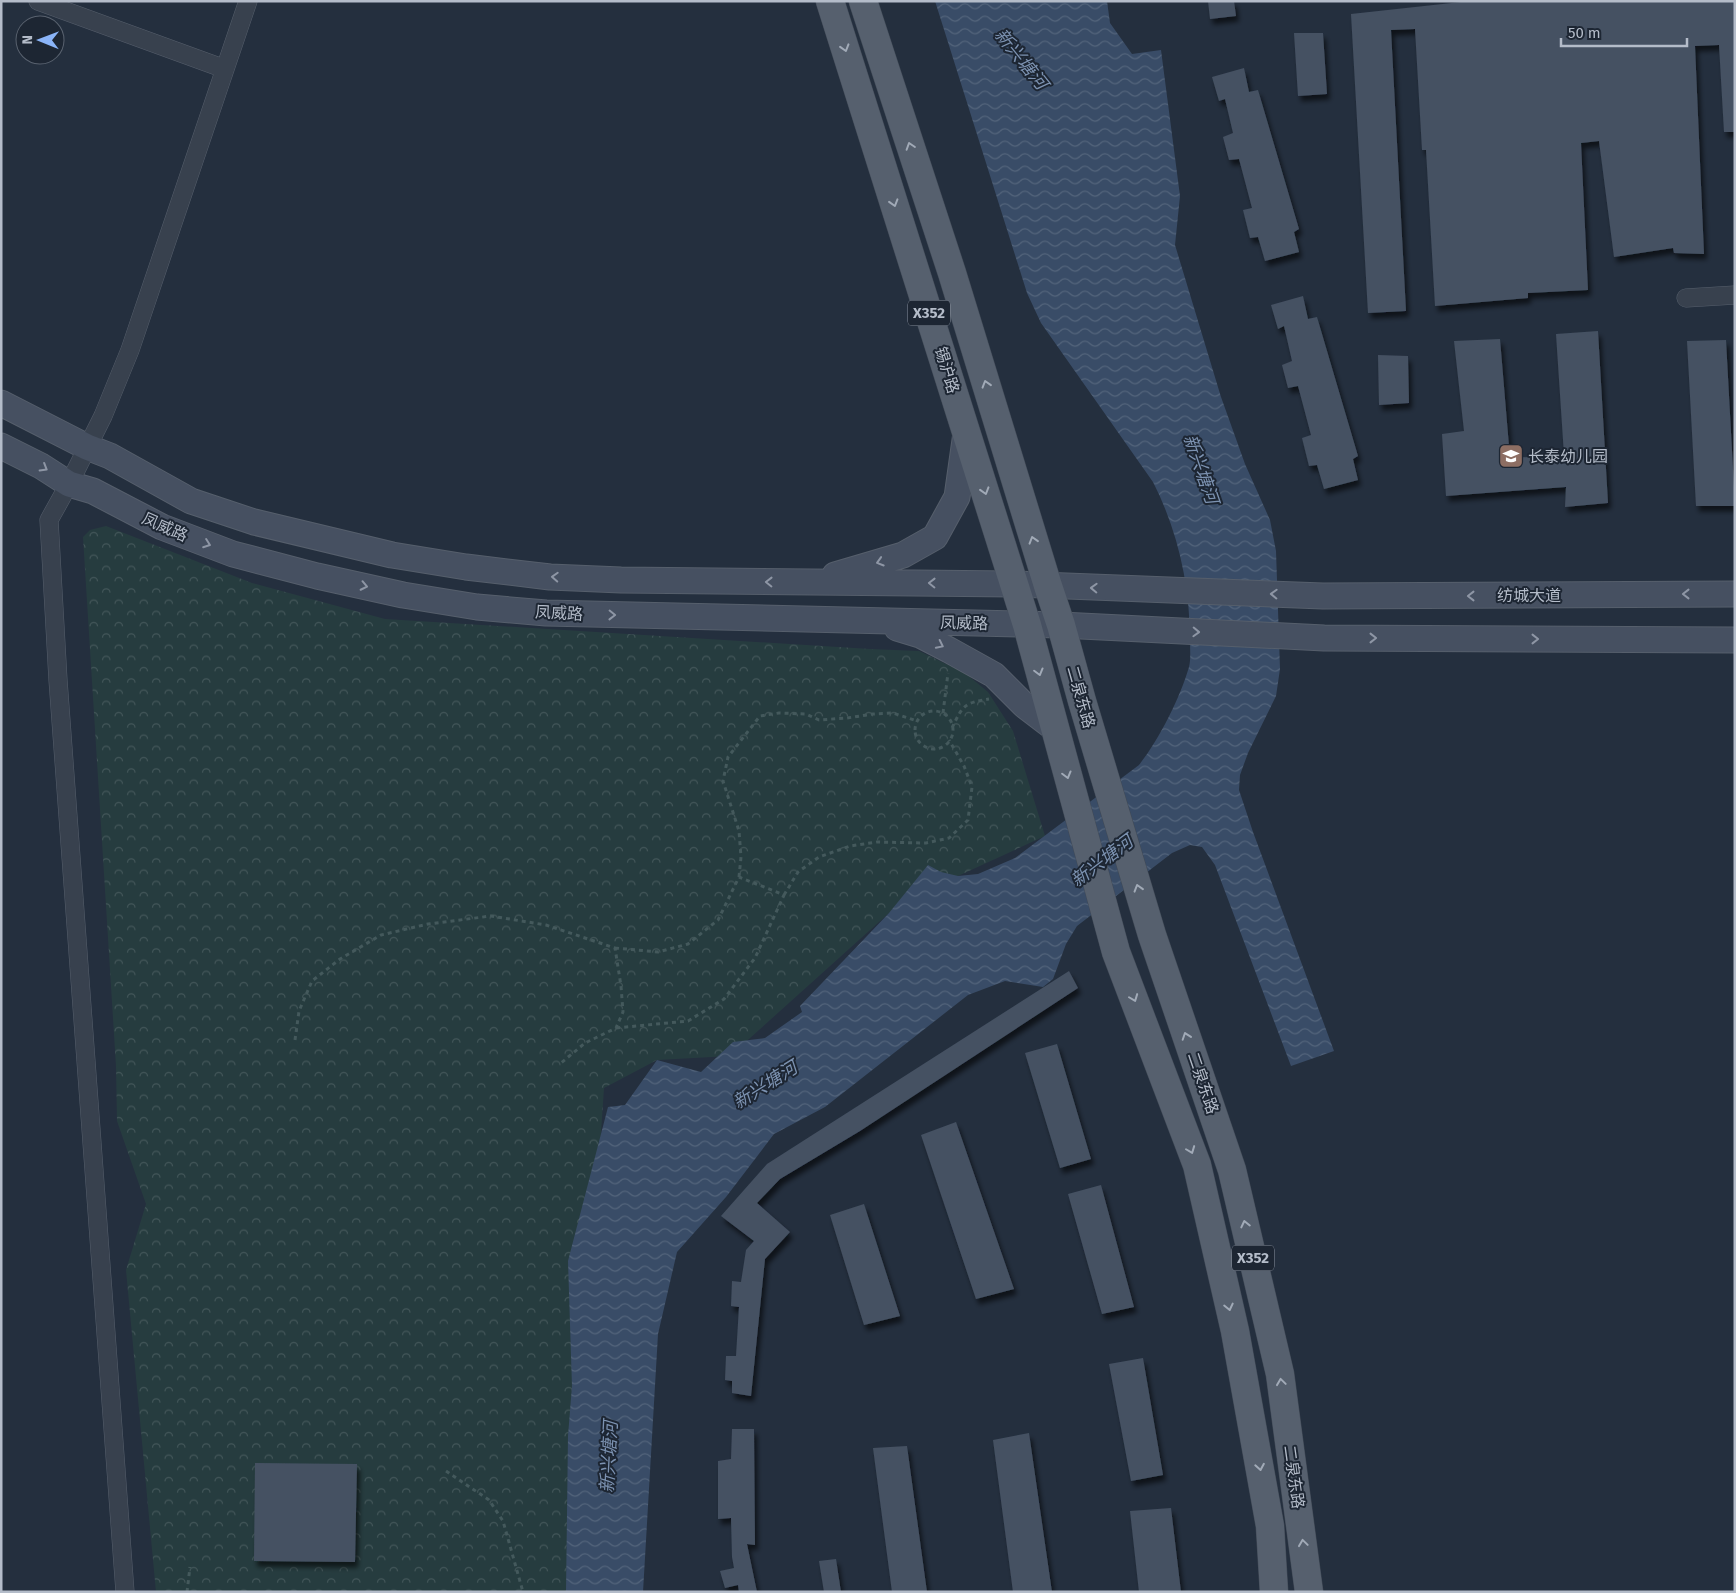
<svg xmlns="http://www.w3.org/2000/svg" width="1736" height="1593" viewBox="0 0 1736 1593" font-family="'Fira Sans','Noto Sans SC',sans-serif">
<defs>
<pattern id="park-crowns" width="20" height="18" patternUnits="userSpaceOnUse" patternTransform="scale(1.25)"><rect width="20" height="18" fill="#263c3f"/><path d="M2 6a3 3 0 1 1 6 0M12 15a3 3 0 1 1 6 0" fill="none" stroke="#435659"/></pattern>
<pattern id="water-waves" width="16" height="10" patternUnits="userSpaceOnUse" patternTransform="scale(1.25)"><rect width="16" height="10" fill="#394c67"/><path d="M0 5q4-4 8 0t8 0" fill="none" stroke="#53647b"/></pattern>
<filter id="shadow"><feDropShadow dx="3" dy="5.5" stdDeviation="2.5" flood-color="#0009"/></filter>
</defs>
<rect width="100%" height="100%" fill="#242f3e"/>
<path fill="url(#park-crowns)" d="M106,526L252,583L385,619L870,649L919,651L965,673L988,692L1013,731L1045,836L958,876L889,913L730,1056L657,1060L604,1088L570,1592H156L126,1270L146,1204L117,1121L116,1066L83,537L90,530Z"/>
<path fill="url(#water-waves)" d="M935,1H1107L1110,23L1132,54L1161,50L1180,196L1175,245L1221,397L1245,464L1270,520L1276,551L1280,669L1276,696L1248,753L1240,775L1239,790L1253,832L1334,1051L1291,1066L1215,865L1202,847L1190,845L1172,853L1077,926L1066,944L1053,979L1043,987L1005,981L968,995L825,1107L774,1134L726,1197L677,1252L658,1334L643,1592H566L568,1436L572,1386L568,1261L608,1107L625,1105L657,1060L701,1072L733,1042L765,1038L802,1012L800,1006L889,913L928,865L941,872L958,876L978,874L1015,858L1139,765C1159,740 1180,698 1189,667C1191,659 1190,649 1190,640C1190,586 1178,531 1153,482L1041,323L1027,293Z"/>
<path fill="#455162" filter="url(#shadow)" d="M1208,1H1234L1236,16L1210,19Z
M1470,1H1735V132H1724L1719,45L1695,46L1704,254L1674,253L1673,248L1614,257L1599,141L1581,143L1588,290L1528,293V298L1435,306L1426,150H1422L1415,29L1391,30L1406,311L1368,313L1351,14Z
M1294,33H1323L1327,94L1298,96Z
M1244,68L1249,92L1258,90L1299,229L1294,232L1299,252L1265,261L1258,237L1250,238L1243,210L1252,208L1239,159L1229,160L1223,137L1233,133L1225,99L1219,101L1212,77Z
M1303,296L1308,319L1317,317L1358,456L1353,459L1358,480L1324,489L1317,465L1309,466L1302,438L1311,435L1298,386L1288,388L1282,365L1292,361L1284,326L1278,329L1271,305Z
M1598,331L1608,503L1565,507L1566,487L1446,496L1442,434L1464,431L1454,341L1500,339L1510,458L1564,455L1556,334Z
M1726,340L1735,506H1696L1687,341Z
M1378,355L1408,356L1409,403L1379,405Z
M1069,971L1078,988L860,1131L780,1179L757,1203L790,1232L765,1259L751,1396L732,1393V1381L725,1380L726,1356H736L739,1307L731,1306L732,1281L741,1282L746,1250L754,1241L721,1216L767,1164Z
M1057,1044L1091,1159L1060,1168L1025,1053Z
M956,1122L1014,1289L976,1299L921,1135Z
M1101,1185L1134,1307L1102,1314L1068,1194Z
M864,1204L900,1316L864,1325L830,1215Z
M1143,1358L1163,1475L1131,1481L1109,1364Z
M732,1429H754L755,1545L747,1544L757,1592H739L738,1585L725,1588L720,1571L734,1568L732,1557L731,1518L718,1519V1461L731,1459Z
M1029,1433L1052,1592H1013L993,1440Z
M907,1446L927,1592H892L873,1448Z
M255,1463L357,1464L355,1562L254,1561Z
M1171,1508L1181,1592H1139L1130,1511Z
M836,1559L841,1592H824L819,1561Z"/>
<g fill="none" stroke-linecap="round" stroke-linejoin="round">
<defs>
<path id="street" d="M38,1L225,69
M1686,298L1735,295
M125,1592L58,680L49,520L69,484L103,416L130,350L248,1"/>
<path id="secondary" d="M1,403L87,447L110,456L191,501L254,522L392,555L466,567L550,577L621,580L1014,584L1323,596L1735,594
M1,446L41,466L69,484L93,491L162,527L233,554L317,576L403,595L477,607L546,613L1061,625L1324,638L1735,640
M835,575L903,555L935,537L957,497L966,433
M897,628L920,635L949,650L994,675L1024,705L1054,728"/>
<path id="primary" d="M830,1L1027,625L1116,952L1197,1165L1235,1331L1270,1526L1274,1592
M863,1L952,273L1048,586L1061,625L1082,701L1152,935L1232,1170L1280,1374L1309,1592"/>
</defs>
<use href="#street" stroke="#565f6c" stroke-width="19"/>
<use href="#secondary" stroke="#565f6c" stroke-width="27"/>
<use href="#primary" stroke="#414a57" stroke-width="29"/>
<path stroke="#44595c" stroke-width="3" stroke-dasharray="4 4" stroke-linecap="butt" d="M915 730a19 19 0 1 1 38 0a19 19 0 1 1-38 0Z
M943,713L948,673
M952,728C963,705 964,703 989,699
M739,877L741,857L739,831L723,781L728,757L760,716L779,713L806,714L819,720L847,718L873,714L893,713L917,721
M784,895L798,872L819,857L850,846L877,842L926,843L949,838L968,820L972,787L964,766L949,740
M615,948L658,952L688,944L718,920L739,877L784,895L755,958L724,999L688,1021L616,1028
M295,1040L299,1011L312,981L340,959L381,935L428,924L491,916L546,925L615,948L621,986L623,1012L616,1028L585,1043L561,1063
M446,1471L489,1500L503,1521L523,1592
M187,1592L190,1567"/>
<use href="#street" stroke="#38414e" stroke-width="18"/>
<use href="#secondary" stroke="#465061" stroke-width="25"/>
<use href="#primary" stroke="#56606e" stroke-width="28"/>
</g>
<defs><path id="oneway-chevron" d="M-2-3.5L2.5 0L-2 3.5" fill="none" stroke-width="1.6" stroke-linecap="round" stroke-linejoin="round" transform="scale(1.25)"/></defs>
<g stroke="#a1aab7">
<use href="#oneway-chevron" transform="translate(845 48) rotate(73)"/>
<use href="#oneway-chevron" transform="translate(910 146) rotate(-108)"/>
<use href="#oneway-chevron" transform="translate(894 203) rotate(73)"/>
<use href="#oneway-chevron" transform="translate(986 384) rotate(-107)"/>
<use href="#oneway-chevron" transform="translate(985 491) rotate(73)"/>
<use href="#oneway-chevron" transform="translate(1033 540) rotate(-107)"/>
<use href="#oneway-chevron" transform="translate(1039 672) rotate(75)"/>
<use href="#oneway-chevron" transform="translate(1067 775) rotate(75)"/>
<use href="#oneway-chevron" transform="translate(1138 888) rotate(-107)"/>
<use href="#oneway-chevron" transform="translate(1134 998) rotate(69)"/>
<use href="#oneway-chevron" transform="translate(1186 1036) rotate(-109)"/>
<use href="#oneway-chevron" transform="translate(1191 1150) rotate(69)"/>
<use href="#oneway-chevron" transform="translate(1245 1224) rotate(-103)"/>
<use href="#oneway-chevron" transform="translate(1229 1307) rotate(77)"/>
<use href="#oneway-chevron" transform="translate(1281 1382) rotate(-98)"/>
<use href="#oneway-chevron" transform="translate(1260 1467) rotate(80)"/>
<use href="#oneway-chevron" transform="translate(1303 1543) rotate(-98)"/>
</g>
<g stroke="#8e96a5">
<use href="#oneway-chevron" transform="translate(44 468) rotate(31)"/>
<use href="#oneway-chevron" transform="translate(207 544) rotate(20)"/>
<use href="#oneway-chevron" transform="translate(880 562) rotate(163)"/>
<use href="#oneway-chevron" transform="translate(555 577) rotate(-177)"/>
<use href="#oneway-chevron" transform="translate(769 582) rotate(-179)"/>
<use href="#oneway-chevron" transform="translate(932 583) rotate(-179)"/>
<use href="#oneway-chevron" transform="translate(364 586) rotate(12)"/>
<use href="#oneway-chevron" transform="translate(1094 588) rotate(-178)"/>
<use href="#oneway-chevron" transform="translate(1274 594) rotate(-178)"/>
<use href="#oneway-chevron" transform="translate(1686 594) rotate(180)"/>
<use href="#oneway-chevron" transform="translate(1471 596) rotate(180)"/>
<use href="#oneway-chevron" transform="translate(612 615) rotate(1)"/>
<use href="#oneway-chevron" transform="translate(1196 632) rotate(2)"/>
<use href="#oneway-chevron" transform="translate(1373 638)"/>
<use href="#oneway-chevron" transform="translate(1535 639)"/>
<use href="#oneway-chevron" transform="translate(940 645) rotate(26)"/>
</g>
<defs>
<symbol id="school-square" viewBox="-11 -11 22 22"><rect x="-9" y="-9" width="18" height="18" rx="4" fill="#8d6e63" stroke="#1d2633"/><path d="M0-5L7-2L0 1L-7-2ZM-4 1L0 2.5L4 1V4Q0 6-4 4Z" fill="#fff"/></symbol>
</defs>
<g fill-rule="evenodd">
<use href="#school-square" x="1497" y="442" width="28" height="28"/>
</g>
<g text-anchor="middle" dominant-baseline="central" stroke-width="4" stroke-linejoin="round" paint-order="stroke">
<g fill="#1d2633" stroke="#878f9c" stroke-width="1">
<rect x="908" y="300.5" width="42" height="25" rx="4"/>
<rect x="1232" y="1245.5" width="42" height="25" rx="4"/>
</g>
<g font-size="15" font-weight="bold" fill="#b4bcc9">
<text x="929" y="313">X352</text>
<text x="1253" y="1258">X352</text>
</g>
<g font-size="16" fill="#b4bcc9" stroke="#1d2633">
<text transform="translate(947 370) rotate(73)">锡沪路</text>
<text transform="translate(165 527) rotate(24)">凤威路</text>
<text x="1529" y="595">纺城大道</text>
<text transform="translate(559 613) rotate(3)">凤威路</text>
<text transform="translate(964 623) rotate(1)">凤威路</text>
<text transform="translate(1081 697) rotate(74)">二泉东路</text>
<text transform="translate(1203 1083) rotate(71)">二泉东路</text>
<text transform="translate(1294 1477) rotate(82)">二泉东路</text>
</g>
<g font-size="16" fill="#b4bcc9" stroke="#1d2633" text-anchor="start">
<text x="1528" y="456">长泰幼儿园</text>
</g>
<g font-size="18" font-style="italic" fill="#7c92b1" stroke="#1d2633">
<text transform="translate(1021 59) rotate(51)">新兴塘河</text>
<text transform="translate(1201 469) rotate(71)">新兴塘河</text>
<text transform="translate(1102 861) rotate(-37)">新兴塘河</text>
<text transform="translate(765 1085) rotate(-32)">新兴塘河</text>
<text transform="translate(609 1457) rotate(-87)">新兴塘河</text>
</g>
</g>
<rect width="1736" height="1593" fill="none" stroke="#b4bcc9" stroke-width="5"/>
<g transform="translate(40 40) rotate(271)"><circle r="24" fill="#1d2633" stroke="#59626f"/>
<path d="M0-4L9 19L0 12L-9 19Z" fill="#8ab4f8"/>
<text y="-8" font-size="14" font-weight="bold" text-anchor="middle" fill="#b4bcc9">N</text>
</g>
<path d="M1561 38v8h126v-8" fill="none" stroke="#b4bcc9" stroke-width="2.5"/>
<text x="1568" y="38" font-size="15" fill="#b4bcc9" stroke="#1d2633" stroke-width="4" paint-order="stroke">50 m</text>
</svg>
